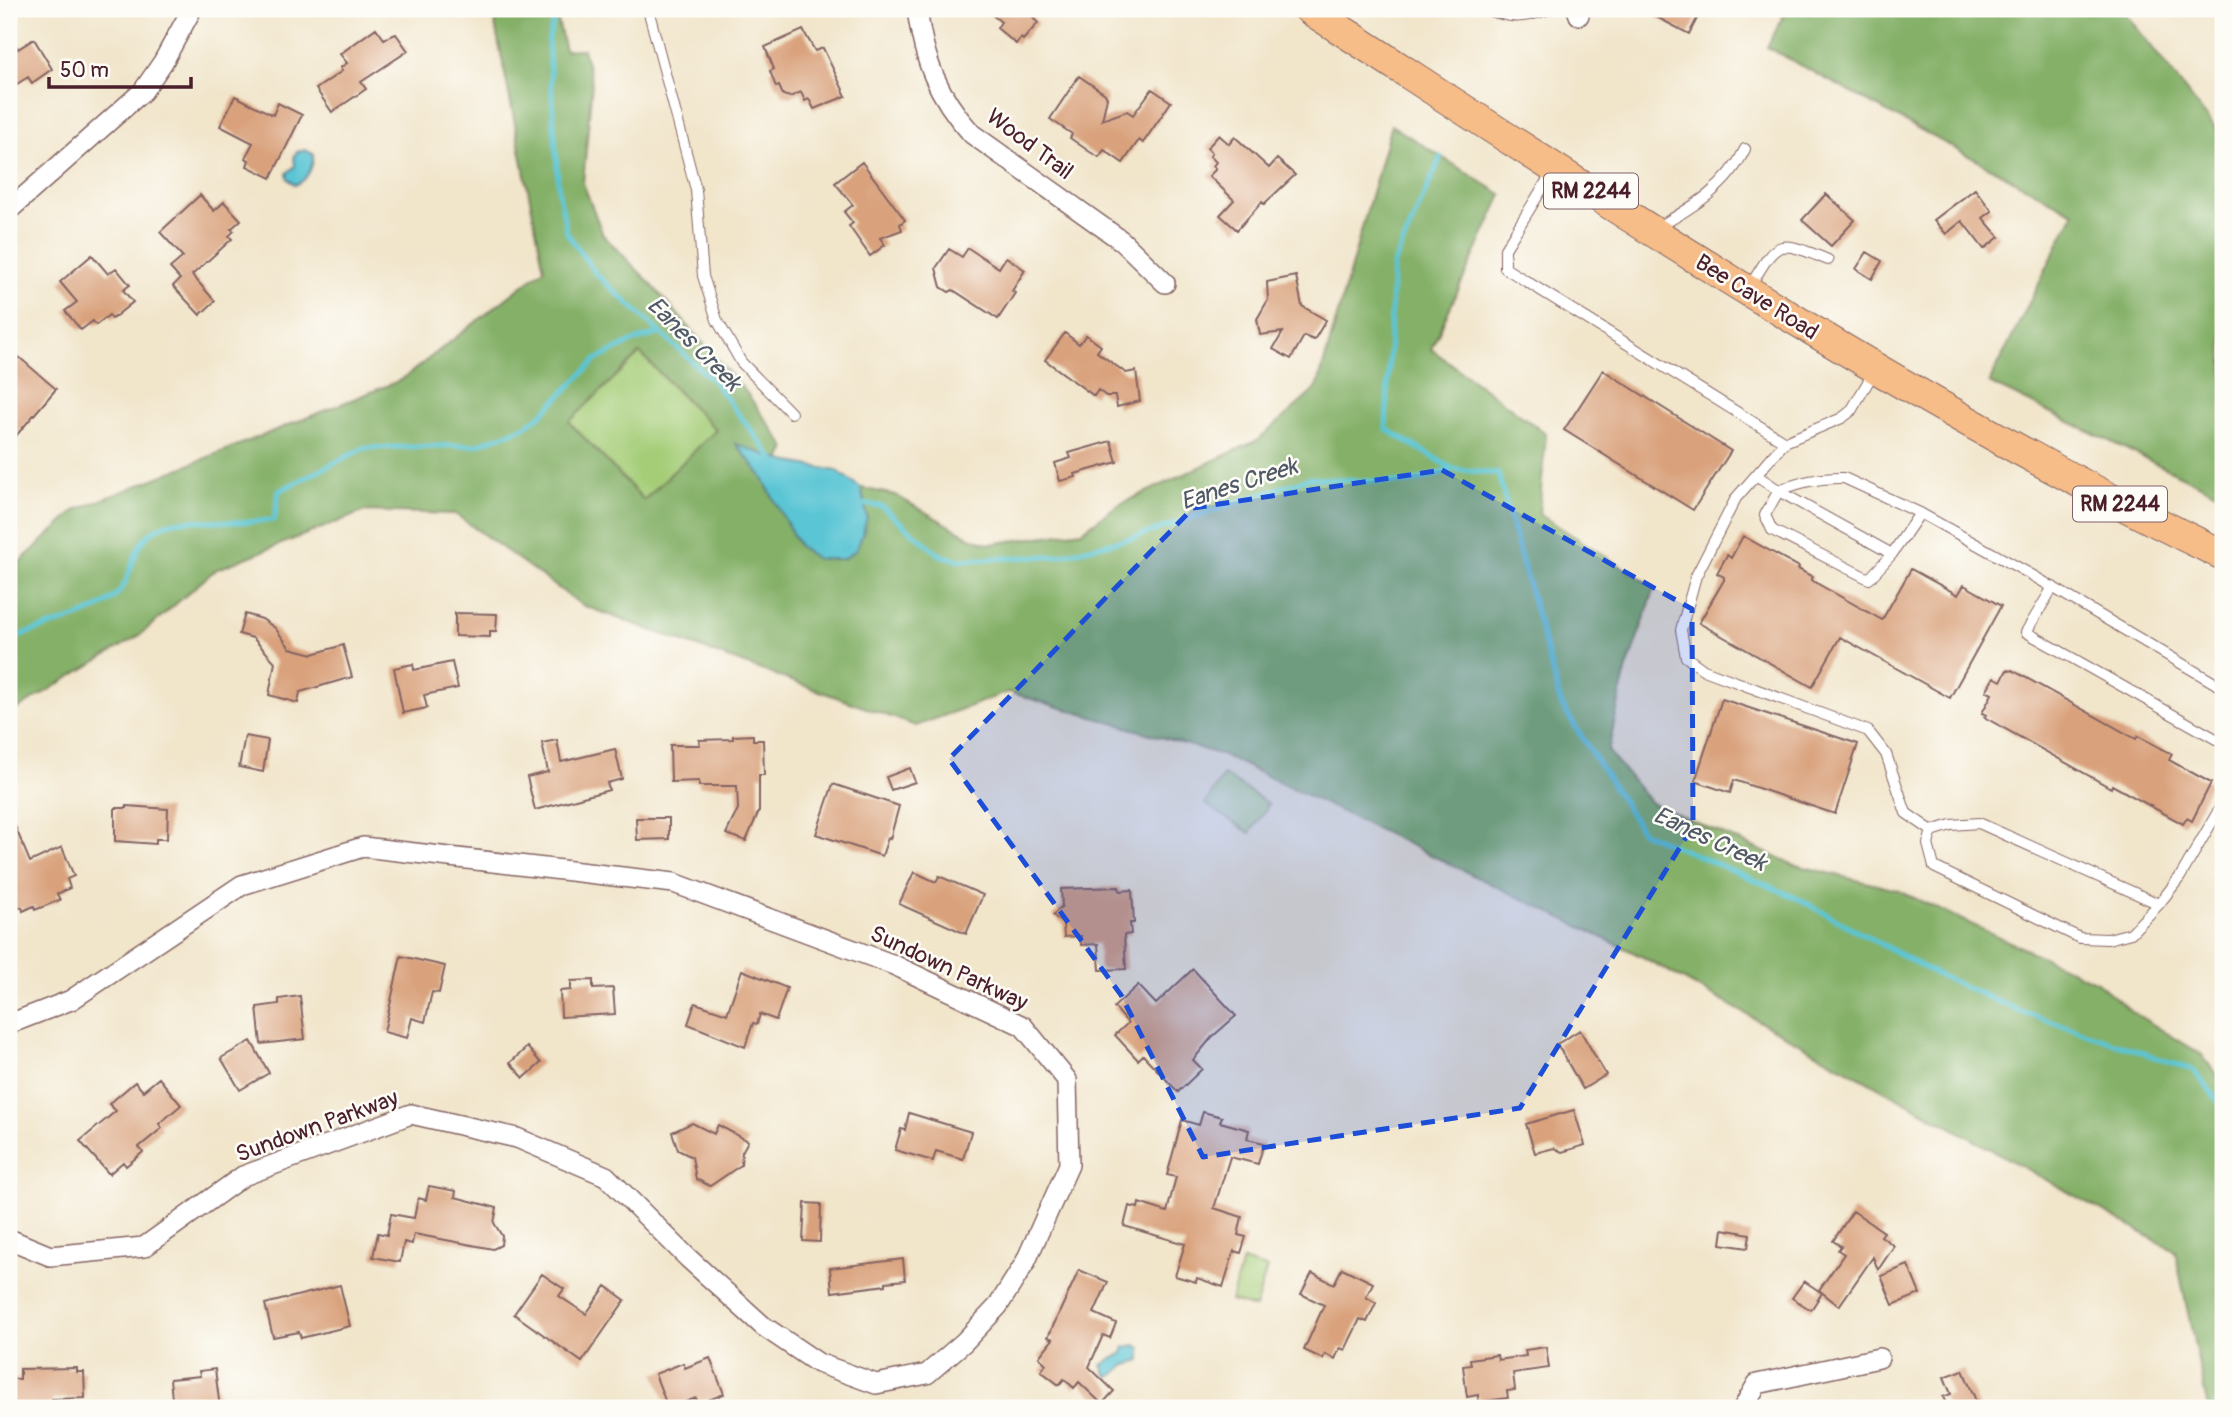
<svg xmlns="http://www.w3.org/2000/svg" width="2232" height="1417" viewBox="0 0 2232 1417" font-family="Pangolin,sans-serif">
<rect width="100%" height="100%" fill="#fdfcf7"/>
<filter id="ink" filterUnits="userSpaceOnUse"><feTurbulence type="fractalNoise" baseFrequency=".0143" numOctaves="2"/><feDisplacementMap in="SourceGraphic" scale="14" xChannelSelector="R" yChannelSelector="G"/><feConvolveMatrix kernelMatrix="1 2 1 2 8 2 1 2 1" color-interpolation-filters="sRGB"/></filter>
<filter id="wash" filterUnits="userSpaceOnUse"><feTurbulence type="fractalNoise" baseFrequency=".00686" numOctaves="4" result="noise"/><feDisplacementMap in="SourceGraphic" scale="28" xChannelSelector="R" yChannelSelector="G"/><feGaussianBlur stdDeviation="1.57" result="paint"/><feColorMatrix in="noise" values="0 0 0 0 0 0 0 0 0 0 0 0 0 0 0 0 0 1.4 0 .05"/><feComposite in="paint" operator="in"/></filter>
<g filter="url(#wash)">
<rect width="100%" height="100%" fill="#f1e5ca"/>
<path fill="#a5cd78" stroke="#787652" stroke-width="2" d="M640,353L716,431L644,500L568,422Z
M1224,775L1269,804L1250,833L1205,804Z
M1242,1261L1267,1268L1255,1308L1231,1301Z"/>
<path fill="#84b068" stroke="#67684a" stroke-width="2" fill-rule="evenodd" d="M492,9H555L565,50L583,49L592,83L583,183L603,235L651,284L746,392L786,448L780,460L737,445L761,475L799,546L867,517L861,488L895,495L970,537L989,544L1082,531L1116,506L1258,440L1317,388L1391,125L1502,195L1431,349L1546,434L1539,514L1655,588L1625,674L1608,751L1651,803L1792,864L1897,890L2097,982L2131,1011L2201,1054L2223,1083V1408H2208L2175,1251L1641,956L1225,756L1008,692L916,726L582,605L455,514L365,511L215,570L140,635L9,714V572L76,510L401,380L544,269ZM640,353L716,430L644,500L569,422Z
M1787,9H2122L2223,138V496L1989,383L2074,213L1767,47Z"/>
<path fill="#5ac5d4" stroke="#527280" stroke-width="2" d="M305,150L313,154C314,166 307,181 295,185L288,179L287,173L295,166L294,156L297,152Z
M736,444L780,460L837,471L861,488L867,517L863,534L856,550L843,559H817L799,546L761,475Z
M1135,1345L1141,1348V1360L1124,1366L1112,1376H1107L1102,1365L1123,1353L1125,1347Z"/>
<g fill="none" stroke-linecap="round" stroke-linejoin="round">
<path stroke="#5ac5d4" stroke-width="5" d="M557,9L548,41L559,194L567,233L596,274L713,381L775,461
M1441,157L1393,266L1386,429L1453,469
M857,504L881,506L940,555L959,560L1056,556L1136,537L1309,478L1410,483L1453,469L1498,474L1561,704L1642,832L1799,899L1934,973L2015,1009L2193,1070L2223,1107
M9,641L19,636C46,626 91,617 113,598C137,578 127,546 158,528C179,516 208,522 232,522C246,522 260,521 274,520L279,491L364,448L476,445L523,428L542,414L596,360L631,342L660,333"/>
</g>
<g id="blocks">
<path fill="#d9a17c" d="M985,9H1028L1035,15L1033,18L1038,23L1023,40L1021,38L1016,44L997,28L1001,22Z
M1641,9H1702L1689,34Z
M376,28L384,39L396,34L408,51L361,82L366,89L332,112L316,89L342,71L340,68L347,63L340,54Z
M803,30L815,51L823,48L846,96L814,109L809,99L805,101L801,92L790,97L783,95L779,86L776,87L770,71L774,69L765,47Z
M9,34L18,49L34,39L52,69L32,83L28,77L9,89Z
M1079,76L1105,94L1107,98L1102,120L1127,111L1133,115L1152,89L1171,102L1143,143L1139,140L1123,163L1104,150L1099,157L1090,152L1070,138L1072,134L1050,119Z
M235,96L273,115L278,103L302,115L271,178L247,166L249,160L245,158L253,143L220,126Z
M1219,135L1229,144L1235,137L1269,168L1277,159L1295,175L1264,204L1262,202L1237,230L1220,215L1234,200L1209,176L1216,169L1213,166L1216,162L1210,156L1212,153L1207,148Z
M862,162L905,220L900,224L902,230L880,238L885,245L870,256L849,226L853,223L844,212L853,205L835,183Z
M1975,189L1992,211L1983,218L1999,237L1984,249L1962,221L1946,234L1934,220Z
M1826,194L1855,220L1831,246L1802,220Z
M200,195L214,211L224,202L241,220L231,229L234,231L229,236L232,239L192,275L215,301L200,315L173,286L180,279L170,268L183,257L160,232Z
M968,248L999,268L1006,257L1025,270L1012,291L1015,293L998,319L953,290L949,292L941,287L936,268L949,249L962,257Z
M1867,252L1882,261L1872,279L1856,269Z
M92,255L108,274L116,268L130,285L123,290L133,302L112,319L109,315L96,325L93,321L81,330L65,311L77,302L60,282Z
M1296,276L1302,306L1326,320L1314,340L1304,336L1291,359L1273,349L1283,332L1260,335L1257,319L1268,300L1267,282Z
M1065,333L1079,344L1086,335L1101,346L1097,352L1126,373L1136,371L1140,401L1117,407L1115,396H1106L1098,390L1094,396L1045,360Z
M9,354L16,360L19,357L56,389L9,444Z
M1603,370L1731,451L1693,510L1564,430Z
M1111,441L1117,462L1075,474L1076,477L1060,481L1055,463L1071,458L1069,453Z
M1743,536L1799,567L1798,569L1813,577L1811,580L1882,620L1911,569L1958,595L1964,585L2001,606L1950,698L1840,637L1812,687L1699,623L1724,580V577L1717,573L1727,555L1731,558Z
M455,613L497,614L496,631H490V637L455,636Z
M245,614L262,619L275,628L290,648L313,654L343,645L352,677L300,692L298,703L269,695L275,662L253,638L239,634Z
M452,662L458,688L424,695L427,708L403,713L394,668L413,664L414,670Z
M2007,670L2011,671L2012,670L2136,739L2138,736L2172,754L2169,760L2211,783L2192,821L2187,818L2183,824L2112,785L2111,788L1984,717L1986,715L1982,713L1992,694L1986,691L1994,677L2001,681Z
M1722,699L1858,744L1835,814L1734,780L1730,793L1695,781Z
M753,735V740H763L764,775H759V811L746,841L726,834L738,809L737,786H699V781L671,782L670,745H700L699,740L733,739V736Z
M245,736L268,740L263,772L239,767Z
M557,740L561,762L615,749L622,779L607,783L609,790L535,810L527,777L548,772L542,743Z
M910,768L915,782L891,790L886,777Z
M833,784L899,806L890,839L888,838L882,856L816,834Z
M127,806L168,809L167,839H156V844L115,841V808H127Z
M9,812L30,862L62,847L74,876L67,879L70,888L57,894L60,900L35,910L34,906L23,911L22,907L9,910Z
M636,818H669V839L637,840Z
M914,872L936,882L939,876L983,895L966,934L899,904Z
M1119,887L1120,891L1132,890L1134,923H1130L1131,934L1124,935L1126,969L1100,970L1098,944L1081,945V936L1064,937L1063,924L1053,915L1062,906L1061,889Z
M401,956L445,966L439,993L432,992L425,1022L412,1018L407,1038L384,1032Z
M1193,969L1236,1016L1212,1037L1193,1060L1202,1069L1178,1092L1143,1055L1138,1060L1115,1035L1128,1023L1114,1007L1138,985L1156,1004Z
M742,970L787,988L776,1020L760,1014L757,1024L753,1023L745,1047L688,1024L695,1003L727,1014Z
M593,980V989L613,988L615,1014L561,1017L560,991L571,990V981Z
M300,996L305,1039L261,1044L257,1007L279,1004V999Z
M1580,1030L1606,1075L1583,1089L1557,1044Z
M251,1041L269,1073L240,1090L221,1058Z
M527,1047L541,1063L524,1078L510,1063Z
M159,1078L181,1105L159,1124L162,1128L139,1147L143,1152L126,1166L123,1162L109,1174L80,1141L116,1111L109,1104L135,1082L143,1091Z
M1574,1110L1585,1145L1562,1152L1554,1148L1535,1153L1526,1124Z
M1203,1112L1222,1117L1220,1122L1249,1130L1247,1139L1264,1143L1258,1164L1230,1157L1214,1208L1242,1217L1238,1235L1246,1237L1241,1253L1234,1251L1223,1287L1197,1278L1196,1282L1175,1276L1185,1244L1124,1226L1129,1206L1138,1208L1139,1203L1167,1212L1176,1177L1167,1175L1182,1120L1199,1125Z
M909,1113L971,1132L963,1159L936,1151L933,1161L895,1150L901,1129L905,1130Z
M692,1123L714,1134L718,1125L748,1141L742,1152L741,1165L710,1186L696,1179L692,1157L678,1150L672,1132Z
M429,1186L456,1191L455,1197L497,1208L494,1223L502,1236L501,1245L493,1249L414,1234L412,1244L404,1242L400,1262L373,1257L378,1233L387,1235L391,1214L414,1218L418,1198L426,1200Z
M805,1203L821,1204L820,1242L803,1241Z
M1853,1211L1884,1232L1881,1236L1894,1246L1878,1270L1873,1257L1839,1306L1819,1290L1844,1254L1838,1250L1841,1246L1833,1241Z
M1723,1229L1750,1234L1748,1248L1721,1244Z
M903,1259L905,1280L886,1282V1285L832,1292L830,1268Z
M1908,1265L1920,1294L1893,1305L1881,1276Z
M1342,1268L1373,1283L1366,1297L1376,1303L1367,1322L1360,1319L1345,1350L1340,1348L1335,1359L1325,1354L1323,1359L1304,1350L1324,1305L1301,1294L1312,1273L1334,1284Z
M1079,1270L1108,1282L1094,1313L1116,1323L1110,1338L1103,1335L1089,1367L1114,1391L1102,1404L1079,1382L1074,1388L1064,1379L1059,1385L1041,1371L1046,1364L1039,1357L1053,1339L1048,1337Z
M542,1274L564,1289L559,1296L586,1314L606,1286L625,1300L582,1362L514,1314Z
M1804,1281L1822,1293L1811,1310L1792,1298Z
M340,1285L350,1326L301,1338L299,1332L273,1337L265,1304Z
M1546,1347L1549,1368L1513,1373L1515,1390L1507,1391L1508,1398L1478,1402V1395L1467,1397L1463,1366L1471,1365L1470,1359L1497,1355L1498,1360L1526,1356L1525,1350Z
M710,1358L724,1394L698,1404L696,1398L668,1408L655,1374L683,1363L685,1368Z
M77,1368V1372H84L85,1398L52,1399V1408H9V1379H20V1369Z
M215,1369L220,1408H173L170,1379L200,1376L199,1371Z
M1963,1370L1979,1408H1948L1943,1397L1951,1394L1944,1377Z"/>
</g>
</g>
<g filter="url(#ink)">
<use href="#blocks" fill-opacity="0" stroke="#846463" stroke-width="2"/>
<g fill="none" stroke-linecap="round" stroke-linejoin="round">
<defs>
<path id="lane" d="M648,9L696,190L703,276L717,320L741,362L791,413
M1484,9C1515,19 1519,19 1550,9
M1553,171L1505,249V268L1785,442
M1655,229C1691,208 1727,188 1745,149
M1749,288C1778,240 1775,238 1828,260
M1875,370L1851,411L1842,418L1785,442L1736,498L1696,576L1681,630L1686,657L1704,670L1868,731L1886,754L1906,813L1932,831L1951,825L1979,823L2159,904L2180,877L2223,803
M1756,475L1784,494L1892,554L1920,513L1844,478C1820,477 1802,482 1779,490L1765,515L1772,530L1869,579L1892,554
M1920,513L2030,574L2223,688
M2053,587L2026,632L2223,743
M1932,831L1928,844L1934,867L2080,938L2108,939L2131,933L2159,904"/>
<path id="street" d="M917,9C924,61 937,95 972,134L1122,241L1165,283
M1577,9L1579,15
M9,210L143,91L163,62L192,9
M9,1024L71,1000L242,885L363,847L674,883L894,965L1023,1026L1067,1080L1069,1165L1025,1263L998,1306L964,1342L927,1374L876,1384L818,1363L763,1326L688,1258L606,1176L517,1138L411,1114L243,1176L144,1247L50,1256L9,1239
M1743,1408L1757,1384L1879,1358"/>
<path id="primary" d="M1309,9C1607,202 1902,401 2223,555"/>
</defs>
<use href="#lane" stroke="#846463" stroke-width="12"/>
<use href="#street" stroke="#846463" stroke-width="22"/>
<use href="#primary" stroke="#846463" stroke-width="32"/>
<use href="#lane" stroke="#fff" stroke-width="10"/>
<use href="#street" stroke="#fff" stroke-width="19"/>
<use href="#primary" stroke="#f7bd88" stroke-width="30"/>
</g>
</g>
<path fill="#1d4ed8" fill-opacity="0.2" stroke="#1d4ed8" stroke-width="5" stroke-dasharray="14 9" stroke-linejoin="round" d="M1442,470L1692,609L1693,826L1520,1108L1203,1157L1121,995L949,759L1193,508Z"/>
<g text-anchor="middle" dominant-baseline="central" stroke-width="5" stroke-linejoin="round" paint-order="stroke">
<g fill="#fdfcf7" stroke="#806168" stroke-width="2">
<rect x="1544" y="173.5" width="94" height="35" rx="5"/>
<rect x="2073" y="486.5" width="94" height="35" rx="5"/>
</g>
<g font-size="21" font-weight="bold" fill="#4a1f2b">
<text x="1591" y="191">RM 2244</text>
<text x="2120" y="504">RM 2244</text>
</g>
<g font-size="23" fill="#4a1f2b" stroke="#fdfcf7">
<text transform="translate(1030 144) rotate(37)">Wood Trail</text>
<text transform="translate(1757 297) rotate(32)">Bee Cave Road</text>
<text transform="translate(949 968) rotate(25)">Sundown Parkway</text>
<text transform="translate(317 1126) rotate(-20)">Sundown Parkway</text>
</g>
<g font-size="24" font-style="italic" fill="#505966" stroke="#fdfcf7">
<text transform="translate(694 344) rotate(45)">Eanes Creek</text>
<text transform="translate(1239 484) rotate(-18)">Eanes Creek</text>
<text transform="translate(1710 839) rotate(25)">Eanes Creek</text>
</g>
</g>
<rect width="2232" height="1417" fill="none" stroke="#fdfcf7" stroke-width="35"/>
<path d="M49 77v10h142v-10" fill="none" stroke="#4a1f2b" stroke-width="3.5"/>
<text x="60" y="77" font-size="21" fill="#4a1f2b" stroke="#fdfcf7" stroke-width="5" paint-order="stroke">50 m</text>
</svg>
